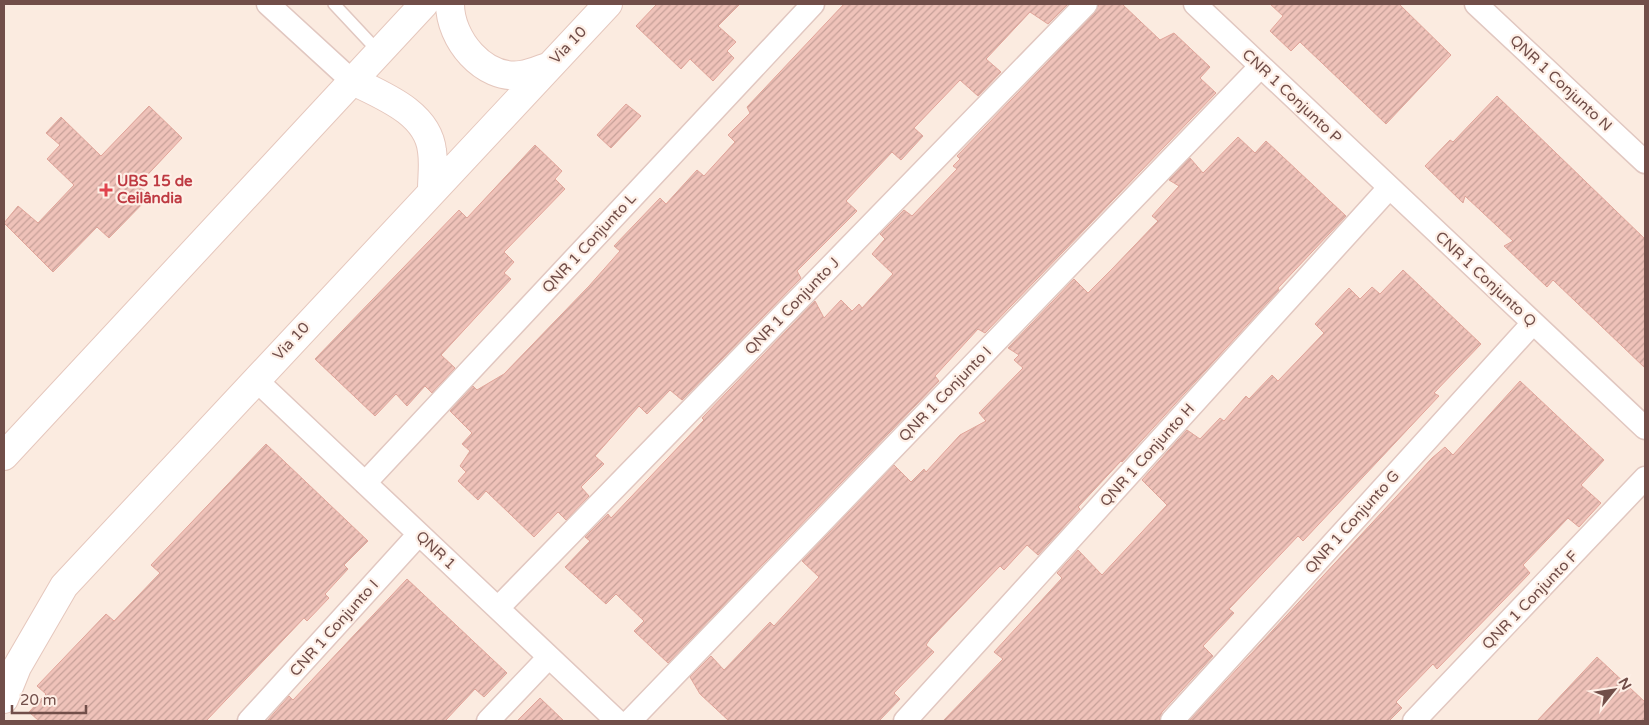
<svg xmlns="http://www.w3.org/2000/svg" width="1649" height="725" viewBox="0 0 1649 725" font-family="'Varela Round',sans-serif">
<defs>
<pattern id="building-hatch" width="6" height="6" patternUnits="userSpaceOnUse" patternTransform="scale(1.25)"><rect width="6" height="6" fill="#efc2b9"/><path d="M-1 1l2-2M0 6l6-6M5 7l2-2" fill="none" stroke="#c6a098"/></pattern>
</defs>
<rect width="100%" height="100%" fill="#fbebe0"/>
<path fill="url(#building-hatch)" stroke="#e1a59a" d="M657,4H740L718,26L736,42L727,51L734,58L713,81L690,59L681,69L636,26Z
M844,4H1068L1048,24L1030,12L986,59L1001,72L978,96L960,80L914,128L923,136L901,160L892,152L846,201L857,211L797,271L801,278L682,400L670,390L647,414L639,406L595,456L604,464L581,487L589,496L566,520L558,512L534,537L486,491L478,500L458,481L466,472L460,466L470,451L462,444L472,433L450,411L473,386L477,390L504,374L589,286L620,251L614,246L660,198L666,204L697,170L704,176L735,142L728,135L750,113L747,107Z
M1099,4H1122L1160,40L1174,33L1210,67L1200,78L1216,93L985,333L978,329L935,376L939,381L668,663L634,631L644,621L616,594L606,604L565,567L590,541L585,537L608,514L611,518L704,420L702,418L815,301L824,318L841,300L852,311L859,304L862,308L893,274L872,254L885,239L880,234L904,210L912,216L934,193L957,169L953,166L960,159L957,156L1095,13Z
M1270,4H1399L1451,55L1386,124L1300,42L1291,51L1270,31L1283,16Z
M1497,96L1645,239V368L1553,280L1547,287L1504,246L1513,241L1465,196L1463,203L1425,166L1450,140L1453,142Z
M626,104L641,116L611,148L597,135Z
M149,106L182,138L138,185L150,196L109,238L97,227L53,272L4,223L18,206L38,223L74,185L47,159L60,145L46,133L61,117L101,156Z
M1238,137L1255,153L1266,141L1346,216L1278,288L1279,290L1122,462L1121,461L1078,507L1080,509L1038,555L1027,545L1004,570L1000,566L930,639L926,645L934,652L894,693L900,699L879,721H729L700,694L690,677L711,656L724,670L770,622L774,626L819,577L802,561L894,465L911,482L924,469L926,472L960,435L986,421L979,413L1023,368L1014,360L1019,355L1008,348L1074,279L1088,293L1112,269L1158,221L1152,216L1179,186L1169,180L1190,158L1203,173Z
M535,145L562,171L555,179L565,189L504,252L514,262L504,273L511,279L441,355L455,368L432,393L425,386L407,406L396,394L375,416L315,359L459,210L467,218Z
M1403,270L1481,344L1434,393L1439,396L1303,541L1298,536L1229,609L1234,613L1203,646L1213,656L1162,712L1159,721H943L1003,659L994,652L1062,578L1057,573L1078,550L1102,575L1167,505L1142,480L1187,430L1200,439L1220,418L1224,421L1246,396L1249,399L1272,375L1278,381L1324,333L1315,324L1349,288L1360,299L1372,287L1380,294Z
M1520,381L1604,460L1581,485L1601,503L1579,527L1568,518L1523,565L1530,573L1437,669L1433,664L1396,702L1402,708L1389,721H1189L1432,458L1445,447L1453,455Z
M266,444L368,541L344,565L348,569L325,594L329,598L307,621L304,618L206,721H39L29,712L46,694L37,686L106,614L114,621L160,573L151,565Z
M407,579L507,673L484,697L475,689L445,721H267L289,696L293,700Z
M1597,657L1645,702V721H1537Z
M540,698L564,721H517Z"/>
<g fill="none" stroke-linecap="round" stroke-linejoin="round">
<defs>
<path id="lane" d="M334,4L378,51"/>
<path id="street" d="M268,4L351,80
M1195,4L1645,428
M1476,4L1645,162
M255,379L617,721
M365,483L813,4
M498,608L1086,4
M249,721L419,534
M488,721L549,657
M630,721L1260,67
M905,721L1389,188
M1172,721L1533,323
M1414,721L1645,478"/>
<path id="secondary" d="M450,4C450,39 483,80 521,75C530,74 539,70 547,67
M351,80C381,95 428,112 432,151C434,164 432,178 432,190
M4,456L424,4
M4,699L17,667L64,586L608,4"/>
</defs>
<use href="#lane" stroke="#e1c7c0" stroke-width="14"/>
<use href="#street" stroke="#e1c7c0" stroke-width="25"/>
<use href="#secondary" stroke="#e5c7bd" stroke-width="30"/>
<use href="#lane" stroke="#fff" stroke-width="11"/>
<use href="#street" stroke="#fff" stroke-width="22"/>
<use href="#secondary" stroke="#fff" stroke-width="28"/>
</g>
<path fill="#e0444e" stroke="#feefe6" stroke-width="2" d="M103.5 182.5h5v5h5v5h-5v5h-5v-5h-5v-5h5z"/>
<g text-anchor="middle" dominant-baseline="central" stroke-width="4.5" stroke-linejoin="round" paint-order="stroke">
<g font-size="15" fill="#714e49" stroke="#feefe6">
<text transform="translate(568 45) rotate(-46)">Via 10</text>
<text transform="translate(1561 83) rotate(43)">QNR 1 Conjunto N</text>
<text transform="translate(1292 96) rotate(43)">CNR 1 Conjunto P</text>
<text transform="translate(589 243) rotate(-47)">QNR 1 Conjunto L</text>
<text transform="translate(1486 279) rotate(43)">CNR 1 Conjunto Q</text>
<text transform="translate(792 306) rotate(-46)">QNR 1 Conjunto J</text>
<text transform="translate(291 341) rotate(-47)">Via 10</text>
<text transform="translate(945 394) rotate(-46)">QNR 1 Conjunto I</text>
<text transform="translate(1147 455) rotate(-48)">QNR 1 Conjunto H</text>
<text transform="translate(1352 522) rotate(-48)">QNR 1 Conjunto G</text>
<text transform="translate(436 550) rotate(43)">QNR 1</text>
<text transform="translate(1530 600) rotate(-46)">QNR 1 Conjunto F</text>
<text transform="translate(334 628) rotate(-48)">CNR 1 Conjunto I</text>
</g>
<g font-size="15" font-weight="bold" fill="#be3a42" stroke="#feefe6" text-anchor="start">
<text x="117" y="181">UBS 15 de<tspan x="117" dy="17">Ceilândia</tspan></text>
</g>
</g>
<rect width="1649" height="725" fill="none" stroke="#714e49" stroke-width="10"/>
<g transform="translate(1614 690) rotate(60)" stroke="#feefe6" stroke-width="4" paint-order="stroke">
<path d="M0-4L9 19L0 12L-9 19Z" fill="#714e49"/>
<text y="-8" font-size="14" font-weight="bold" text-anchor="middle" fill="#714e49">N</text>
</g>
<path d="M12 705v8h74v-8" fill="none" stroke="#714e49" stroke-width="2.5"/>
<text x="20" y="705" font-size="15" fill="#714e49" stroke="#feefe6" stroke-width="4" paint-order="stroke">20 m</text>
</svg>
